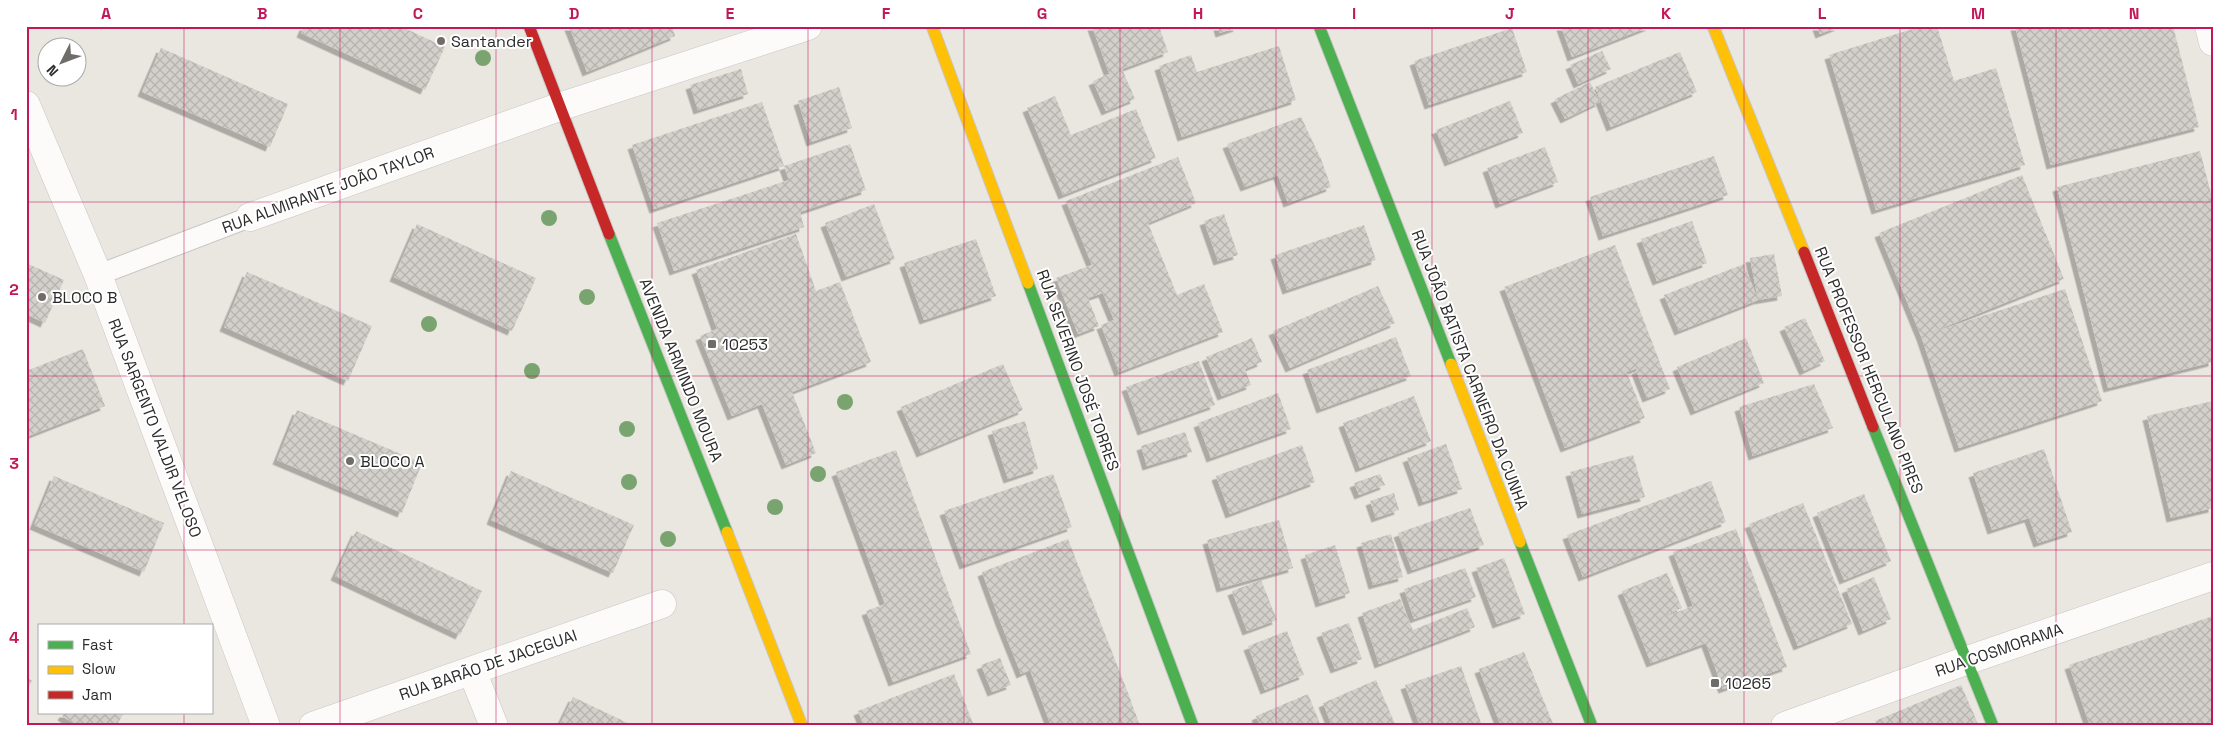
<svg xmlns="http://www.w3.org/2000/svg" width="2239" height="752" viewBox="0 0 2239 752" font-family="'Space Grotesk',sans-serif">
<defs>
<pattern id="building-cross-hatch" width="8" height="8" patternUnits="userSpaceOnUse" patternTransform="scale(1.25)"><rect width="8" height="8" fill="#d3d0cb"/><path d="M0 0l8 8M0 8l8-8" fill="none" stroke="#b5b3ae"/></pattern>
<filter id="shadow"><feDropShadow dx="-4.5" dy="4.5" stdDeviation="0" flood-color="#0004"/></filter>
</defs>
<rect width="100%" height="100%" fill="#eae7e0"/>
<path fill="url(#building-cross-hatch)" filter="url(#shadow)" d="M304,26H400L445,47L425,90L301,33Z
M569,26H672L675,36L587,72Z
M1092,26H1159L1168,52L1122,69L1135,99L1106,111L1093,81L1118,70L1109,73Z
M1218,26H1238V27L1220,33Z
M1561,26H1651L1572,57Z
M1817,26H1840L1820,34Z
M1922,26H1937L1954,81L1996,68L2025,165L1876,210L1829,55Z
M2015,26H2173L2199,127L2051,165Z
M1512,28L1527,72L1429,105L1414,61Z
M1279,46L1296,100L1182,137L1159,66L1191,55L1197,72Z
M161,48L288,104L270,147L142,92Z
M1602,51L1611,69L1578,84L1570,65Z
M1680,52L1697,92L1611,127L1595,87Z
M741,69L748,94L698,110L690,85Z
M1590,82L1600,102L1565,119L1555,99Z
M839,87L852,128L811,142L798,101Z
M1055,96L1071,135L1136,109L1156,158L1063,195L1027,108Z
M1510,101L1523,133L1449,162L1436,130Z
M762,102L784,166L654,209L632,145Z
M1301,117L1321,159L1331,187L1288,203L1278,175L1245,187L1227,144Z
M850,144L866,190L800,212L804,227L674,271L657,223L789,180L784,166Z
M1545,147L1558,182L1500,204L1487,168Z
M2200,151L2213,201V362L2108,388L2057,187Z
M1714,156L1728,195L1603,236L1590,197Z
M1178,157L1196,203L1148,223L1177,295L1204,284L1223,332L1119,372L1101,325L1114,320L1103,293L1088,298L1099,326L1078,334L1056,278L1092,265L1066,201Z
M2022,175L2064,279L1927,334L2065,289L2102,401L1959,448L1921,336L1879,233Z
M874,204L895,259L846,277L825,223Z
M1224,214L1238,255L1218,261L1204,221Z
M1692,221L1707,263L1657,281L1641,239Z
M417,224L536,278L512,331L394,277Z
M1364,225L1376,260L1287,290L1275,255Z
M796,234L816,291L840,282L871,362L792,392L816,453L786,465L762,404L732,416L700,336L717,329L696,270Z
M976,239L996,296L924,320L904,263Z
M1615,245L1670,389L1647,398L1636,370L1651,363L1571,393L1627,373L1645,418L1565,448L1504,287Z
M1774,254L1782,296L1758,300L1750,258Z
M26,263L64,280L45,323L26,314Z
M1744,264L1758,300L1679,331L1664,295Z
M247,272L372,326L348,381L224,327Z
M1378,286L1395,323L1290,368L1273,331Z
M1805,318L1825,361L1804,371L1784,327Z
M1396,337L1411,376L1321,409L1307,370Z
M1252,338L1262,362L1245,369L1251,385L1222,396L1206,357Z
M1746,338L1764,383L1695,411L1677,367Z
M83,349L105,406L26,437V371Z
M1199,361L1215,405L1142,431L1126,387Z
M1003,364L1023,410L921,453L901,407Z
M1814,384L1833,428L1753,456L1739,407Z
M1278,393L1291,429L1211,458L1198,423Z
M1414,396L1431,441L1360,468L1343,423Z
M2213,401V508L2171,518L2147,416Z
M297,410L422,463L402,513L277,460Z
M1025,421L1038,469L1008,479L992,431Z
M1185,432L1192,452L1147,466L1141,446Z
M1446,444L1462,489L1423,502L1407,458Z
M1302,445L1315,482L1230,514L1216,476Z
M2044,449L2072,532L2038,543L2029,518L1992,530L1973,473Z
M896,450L971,654L893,682L866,611L885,604L836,472Z
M1633,455L1645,497L1582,514L1570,472Z
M511,471L634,525L613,573L491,520Z
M1053,474L1072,527L964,565L944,511Z
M1380,474L1385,485L1359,495L1354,483Z
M54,476L164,523L144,572L34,525Z
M1711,481L1726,522L1583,577L1567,535Z
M1394,493L1399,510L1376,518L1370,501Z
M1864,494L1891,561L1844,580L1817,513Z
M1803,503L1852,624L1798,646L1749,524Z
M1470,508L1484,545L1412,570L1398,533Z
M1279,520L1293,568L1221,588L1207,540Z
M1736,529L1787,667L1723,689L1706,643L1651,663L1622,591L1667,573L1682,608L1653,621L1693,606L1673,552Z
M356,531L482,591L460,635L335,576Z
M1391,534L1403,577L1373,585L1361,543Z
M1068,539L1128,693L1140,726H1044L1050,723L1030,670L1021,674L1000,621L982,572Z
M1335,545L1350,593L1320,603L1305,555Z
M1504,558L1525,614L1497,624L1476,568Z
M1465,568L1476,597L1414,619L1404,589Z
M1874,577L1891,619L1863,631L1846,589Z
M1261,580L1277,620L1247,631L1232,591Z
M1400,599L1413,630L1467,608L1475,627L1379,664L1362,613Z
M2213,616V722L2202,726H2090L2069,665Z
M1349,623L1362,659L1335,669L1321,633Z
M1287,631L1304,675L1265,690L1248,646Z
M1524,652L1554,726H1501L1479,669Z
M1000,658L1011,685L992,692L981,665Z
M1461,666L1482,726H1420L1405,685Z
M954,674L974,726H864L858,711Z
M26,677L32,681L26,690Z
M1376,680L1396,726H1332L1323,703Z
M1961,685L1979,726H1877L1875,721Z
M1308,694L1321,726H1260L1256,716Z
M573,697L634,726H559Z
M64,713H124L116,726H78L62,716Z"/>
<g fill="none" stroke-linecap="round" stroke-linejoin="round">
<defs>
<path id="lane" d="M98,275L250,217"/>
<path id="street" d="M2209,26L2213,42
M26,105L98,275L266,726
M250,217L559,107L808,26
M472,671L494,726
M313,726L662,604
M1785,726L1968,660L2213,576"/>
<path id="fast" d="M1319,26L1451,364
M609,234L727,532
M1028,283L1193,726
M1873,427L1993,726
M1520,542L1592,726"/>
<path id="slow" d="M932,26L1028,283
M1713,26L1804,252
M1451,364L1520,542
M727,532L802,726"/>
<path id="jam" d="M529,26L609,234
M1804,252L1873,427"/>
</defs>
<use href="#lane" stroke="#c7c6c6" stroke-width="22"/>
<use href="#street" stroke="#c7c6c6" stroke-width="29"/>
<use href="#fast" stroke="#c7c6c6" stroke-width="13"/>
<use href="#slow" stroke="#c7c6c6" stroke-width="13"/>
<use href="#jam" stroke="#c7c6c6" stroke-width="13"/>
<use href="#lane" stroke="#fcfbfa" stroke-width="20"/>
<use href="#street" stroke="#fcfbfa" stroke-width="28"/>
<use href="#fast" stroke="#4caf50" stroke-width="11"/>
<use href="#slow" stroke="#ffc107" stroke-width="11"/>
<use href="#jam" stroke="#c62828" stroke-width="11"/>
</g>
<g fill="#79a470">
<circle cx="483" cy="58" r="8"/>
<circle cx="549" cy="218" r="8"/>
<circle cx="587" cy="297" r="8"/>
<circle cx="429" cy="324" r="8"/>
<circle cx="532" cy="371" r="8"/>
<circle cx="845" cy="402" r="8"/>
<circle cx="627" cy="429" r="8"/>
<circle cx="818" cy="474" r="8"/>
<circle cx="629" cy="482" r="8"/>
<circle cx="775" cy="507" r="8"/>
<circle cx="668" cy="539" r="8"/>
</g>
<path fill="none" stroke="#c2185b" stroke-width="1" stroke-opacity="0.55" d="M184,26V626M340,26V726M496,26V726M652,26V726M808,26V726M964,26V726M1120,26V726M1276,26V726M1432,26V726M1588,26V726M1744,26V726M1900,26V726M2056,26V726M26,202H2213M26,376H2213M26,550H2213M184,713V726"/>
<g fill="#6e6d6a" stroke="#fff" stroke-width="2">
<circle cx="441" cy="41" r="5"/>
<circle cx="42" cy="297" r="5"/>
<rect x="707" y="339" width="10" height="10" rx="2.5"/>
<circle cx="350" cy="461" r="5"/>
<rect x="1710" y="678" width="10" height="10" rx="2.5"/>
</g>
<g text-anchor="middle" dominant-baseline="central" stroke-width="4" stroke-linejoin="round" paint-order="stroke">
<g font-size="16" fill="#2b2b2b" stroke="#fff" text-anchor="start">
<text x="451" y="41">Santander</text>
<text x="52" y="297">BLOCO B</text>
<text x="722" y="344">10253</text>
<text x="360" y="461">BLOCO A</text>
<text x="1725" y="683">10265</text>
</g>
<g font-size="16" fill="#2b2b2b" stroke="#fff">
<text transform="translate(328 190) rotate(-20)">RUA ALMIRANTE JOÃO TAYLOR</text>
<text transform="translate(681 370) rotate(68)">AVENIDA ARMINDO MOURA</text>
<text transform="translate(1078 370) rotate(70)">RUA SEVERINO JOSÉ TORRES</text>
<text transform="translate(1470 370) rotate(69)">RUA JOÃO BATISTA CARNEIRO DA CUNHA</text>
<text transform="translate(1869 370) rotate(68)">RUA PROFESSOR HERCULANO PIRES</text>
<text transform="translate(155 428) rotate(69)">RUA SARGENTO VALDIR VELOSO</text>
<text transform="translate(1999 650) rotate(-19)">RUA COSMORAMA</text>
<text transform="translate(488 665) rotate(-19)">RUA BARÃO DE JACEGUAI</text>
</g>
</g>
<rect width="2239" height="752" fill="none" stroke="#ffffff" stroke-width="55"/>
<rect x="38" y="624" width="175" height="90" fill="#ffffff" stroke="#aaaaaa"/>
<rect x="48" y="641" width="25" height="8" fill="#4caf50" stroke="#aaaaaa"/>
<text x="82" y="650" font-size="15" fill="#2b2b2b">Fast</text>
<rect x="48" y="666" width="25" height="8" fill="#ffc107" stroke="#aaaaaa"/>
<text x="82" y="674" font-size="15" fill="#2b2b2b">Slow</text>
<rect x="48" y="691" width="25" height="8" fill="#c62828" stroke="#aaaaaa"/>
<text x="82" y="700" font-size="15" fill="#2b2b2b">Jam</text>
<g transform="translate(62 62) rotate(228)"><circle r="24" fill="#ffffff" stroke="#aaaaaa"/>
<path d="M0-4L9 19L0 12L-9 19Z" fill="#6e6d6a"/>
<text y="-8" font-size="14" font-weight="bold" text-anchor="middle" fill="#2b2b2b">N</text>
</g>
<rect x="28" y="28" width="2184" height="696" fill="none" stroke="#c2185b" stroke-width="2"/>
<g font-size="16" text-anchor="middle" font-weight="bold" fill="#c2185b">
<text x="106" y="19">A</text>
<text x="262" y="19">B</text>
<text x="418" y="19">C</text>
<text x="574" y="19">D</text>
<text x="730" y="19">E</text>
<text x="886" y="19">F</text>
<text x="1042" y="19">G</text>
<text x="1198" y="19">H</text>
<text x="1354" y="19">I</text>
<text x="1510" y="19">J</text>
<text x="1666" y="19">K</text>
<text x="1822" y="19">L</text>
<text x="1978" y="19">M</text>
<text x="2134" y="19">N</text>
<text x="14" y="120">1</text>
<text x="14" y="295">2</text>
<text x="14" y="469">3</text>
<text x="14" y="643">4</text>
</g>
</svg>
